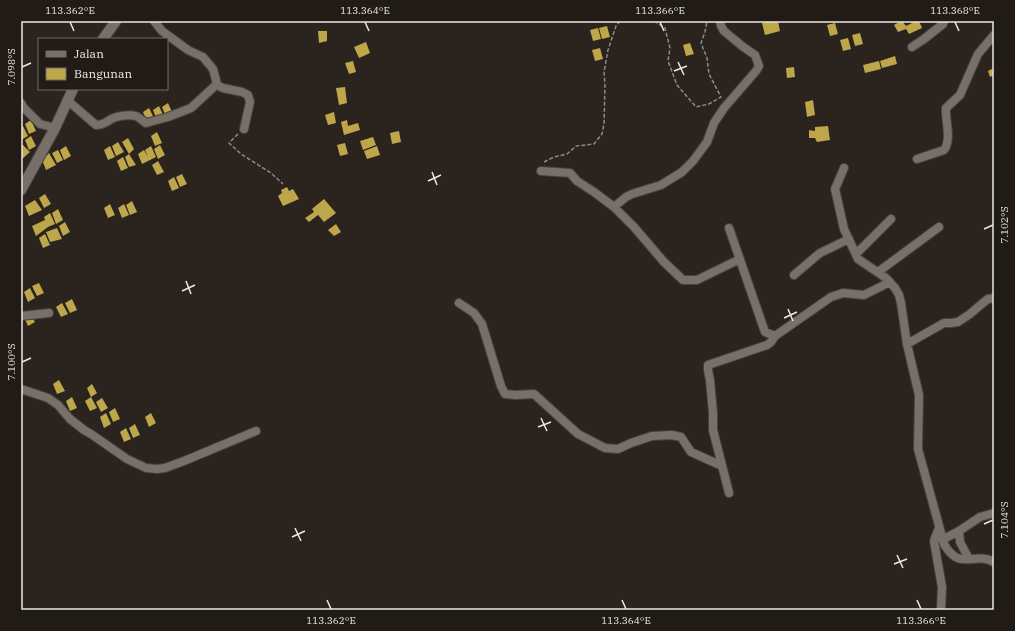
<svg xmlns="http://www.w3.org/2000/svg" width="1015" height="631" viewBox="0 0 1015 631" font-family="'IBM Plex Serif',serif">
<rect width="100%" height="100%" fill="#2b241e"/>
<path fill="#bea64a" d="M770,21H778L780,31L765,35L762,23Z
M901,21H902L906,26L916,21H919L922,28L909,34L906,29L898,32L894,25Z
M835,23L838,34L830,36L827,25Z
M607,26L610,37L602,39L599,28Z
M598,28L601,39L593,41L590,30Z
M318,31H327V41L319,43Z
M860,33L863,44L855,46L852,35Z
M848,38L851,49L843,51L840,40Z
M366,42L370,53L359,58L354,47Z
M690,43L694,54L686,56L683,45Z
M600,48L603,59L595,61L592,50Z
M895,56L897,64L882,68L880,61Z
M353,61L356,72L349,74L345,63Z
M879,61L881,69L865,73L863,65Z
M794,67L795,77L787,78L786,68Z
M992,69L994,75L990,77L988,71Z
M345,87L347,103L339,105L336,88Z
M813,100L815,115L807,117L805,102Z
M168,103L173,114L166,117L162,107Z
M159,106L164,117L157,120L153,110Z
M149,108L154,118L147,122L143,112Z
M334,112L336,123L328,125L325,115Z
M31,120L36,131L29,134L25,124Z
M347,120L348,126L358,123L360,130L344,135L341,122Z
M23,126L28,136L21,140V127Z
M828,126L830,140L817,142L815,138H809V130L815,131V127Z
M399,131L401,142L392,144L390,133Z
M157,132L162,143L155,146L151,136Z
M31,136L36,146L29,150L25,140Z
M373,137L376,145L363,150L360,141Z
M128,138L134,149L129,154L122,142Z
M118,142L124,152L116,156L112,146Z
M345,143L348,154L340,156L337,145Z
M23,145L30,152L21,160V147Z
M160,145L165,155L158,159L154,149Z
M66,146L71,156L64,160L60,150Z
M110,146L115,157L108,160L104,150Z
M151,146L156,157L142,164L138,154L144,150L148,157L145,150Z
M377,146L380,155L367,159L364,151Z
M58,150L63,160L57,163L52,153Z
M49,153L56,165L46,170L42,160Z
M129,154L136,165L129,167L125,157Z
M123,157L128,168L121,171L117,161Z
M158,161L164,172L157,175L152,165Z
M182,174L187,184L180,187L176,177Z
M174,177L179,188L172,191L168,181Z
M287,187L289,191L293,189L299,199L283,206L278,196L282,193L281,190Z
M45,194L51,204L44,208L39,198Z
M324,199L336,213L324,222L318,215L309,222L305,218L314,212L312,209Z
M35,200L42,210L29,216L25,206Z
M132,201L137,212L130,215L126,205Z
M110,204L115,215L108,218L104,208Z
M124,204L129,215L122,218L118,208Z
M58,209L63,220L56,224L52,213Z
M50,213L55,224L48,227L36,236L32,226L45,220L44,217Z
M65,222L70,232L63,236L59,226Z
M336,224L341,232L334,236L328,230Z
M57,228L62,239L50,242L46,232Z
M45,234L50,245L43,248L39,238Z
M39,283L44,293L37,296L32,286Z
M30,288L35,298L28,302L24,292Z
M72,299L77,310L70,313L65,303Z
M62,303L68,314L61,317L56,307Z
M31,316L35,322L28,326L24,317Z
M59,380L65,391L57,394L53,384Z
M92,384L97,393L91,397L97,408L90,411L85,401L91,397L87,388Z
M72,397L77,408L70,411L66,401Z
M102,398L108,408L101,412L96,402Z
M115,408L120,419L113,422L109,412Z
M106,413L111,424L104,428L100,417Z
M151,413L156,423L149,427L145,417Z
M135,424L140,435L133,438L129,428Z
M126,428L131,439L124,442L120,432Z"/>
<g fill="none" stroke-linecap="round" stroke-linejoin="round">
<defs>
<path id="minor" d="M154,21L162,31L188,50L203,57L213,69L217,84L219,86L223,88L242,92L248,95L250,102L244,129
M912,47L924,39L943,24L944,21
M67,100L96,125C102,125 106,123 111,119C117,116 129,114 136,116C140,118 143,121 146,123L168,117L191,108L217,84
M21,103L24,108L40,124L55,128
M917,159L944,150C952,140 945,120 946,108L960,95L978,54L994,35
M844,168L835,189L844,229L858,259L886,278L895,288L899,295L901,303L907,344L919,395L918,449L944,544C960,572 974,551 994,562
M541,171L570,173L577,181L594,192L614,207L626,197L632,194L661,185L682,172L693,161L707,142L714,123L724,108L756,71L759,66L755,55L742,46L724,31L721,26L720,21
M614,207L634,227L664,262L683,280H697L740,259
M729,228L765,332L775,336
M856,254L891,219
M878,272L939,227
M794,275L820,253L849,239
M459,303L474,313L482,324L501,386L505,394L516,395L534,394L578,434L605,448L618,449L631,443L652,436L672,435L681,437L691,452L722,466
M21,316L49,313
M907,344L944,323H951L958,322L970,314L984,302L988,299L994,298
M21,389L48,398L58,405L70,419L84,430L91,434L127,459L146,468L157,469L165,468L184,461L256,431
M729,493L713,430V413L710,380L708,370V365L711,364L767,345L771,342L775,336L831,297L843,293L864,295L890,282
M939,528L935,538L934,541L942,587L941,610
M959,531L960,542L969,559
M942,540L959,531L980,517L994,513"/>
<path id="tertiary" d="M103,39L116,21
M21,190L55,128L73,89"/>
</defs>
<use href="#minor" stroke="#47423d" stroke-width="10"/>
<use href="#tertiary" stroke="#47423d" stroke-width="12"/>
<path stroke="#908a85" stroke-width="1.5" stroke-dasharray="4 2" stroke-linecap="butt" d="M654,21L665,28L670,48L668,61L677,85L696,107L709,104L721,97L709,74L707,58L701,43L705,32L707,21
M238,134L229,143L241,154L271,173L283,184
M544,162L554,157L567,154L576,146L594,144L602,134L604,124L605,85L604,72L608,50L616,26L620,21"/>
<use href="#minor" stroke="#786f68" stroke-width="8"/>
<use href="#tertiary" stroke="#786f68" stroke-width="10"/>
</g>
<path fill="none" stroke="#ede8e4" stroke-width="1.5" d="M70,22L74,31M365,22L369,31M660,22L664,31M955,22L959,31M678,62L684,75M22,67L31,63M674,71L687,66M432,172L437,185M428,181L441,175M984,229L993,225M186,281L191,294M182,291L195,285M788,309L793,321M784,318L797,312M22,362L31,358M541,418L547,431M538,427L551,422M984,524L993,520M295,528L301,541M292,537L305,531M897,555L903,568M894,564L907,559M327,600L331,609M622,600L626,609M917,600L921,609"/>
<rect width="1015" height="631" fill="none" stroke="#211b15" stroke-width="44"/>
<rect x="38" y="38" width="130" height="52" fill="#211b15" stroke="#736d68"/>
<rect x="46" y="51" width="20" height="6" fill="#786f68" stroke="#736d68"/>
<text x="74" y="58" font-size="12" fill="#ede8e4">Jalan</text>
<rect x="46" y="68" width="20" height="12" fill="#bea64a" stroke="#736d68"/>
<text x="74" y="78" font-size="12" fill="#ede8e4">Bangunan</text>
<rect x="22" y="22" width="971" height="587" fill="none" stroke="#ede8e4" stroke-width="1.5"/>
<g font-size="10" text-anchor="middle" fill="#ede8e4">
<text x="70" y="14">113.362°E</text>
<text x="365" y="14">113.364°E</text>
<text x="660" y="14">113.366°E</text>
<text x="955" y="14">113.368°E</text>
<text transform="translate(11 67) rotate(-90)" y="4">7.098°S</text>
<text transform="translate(1004 225) rotate(-90)" y="4">7.102°S</text>
<text transform="translate(11 362) rotate(-90)" y="4">7.100°S</text>
<text transform="translate(1004 520) rotate(-90)" y="4">7.104°S</text>
<text x="331" y="624">113.362°E</text>
<text x="626" y="624">113.364°E</text>
<text x="921" y="624">113.366°E</text>
</g>
</svg>
